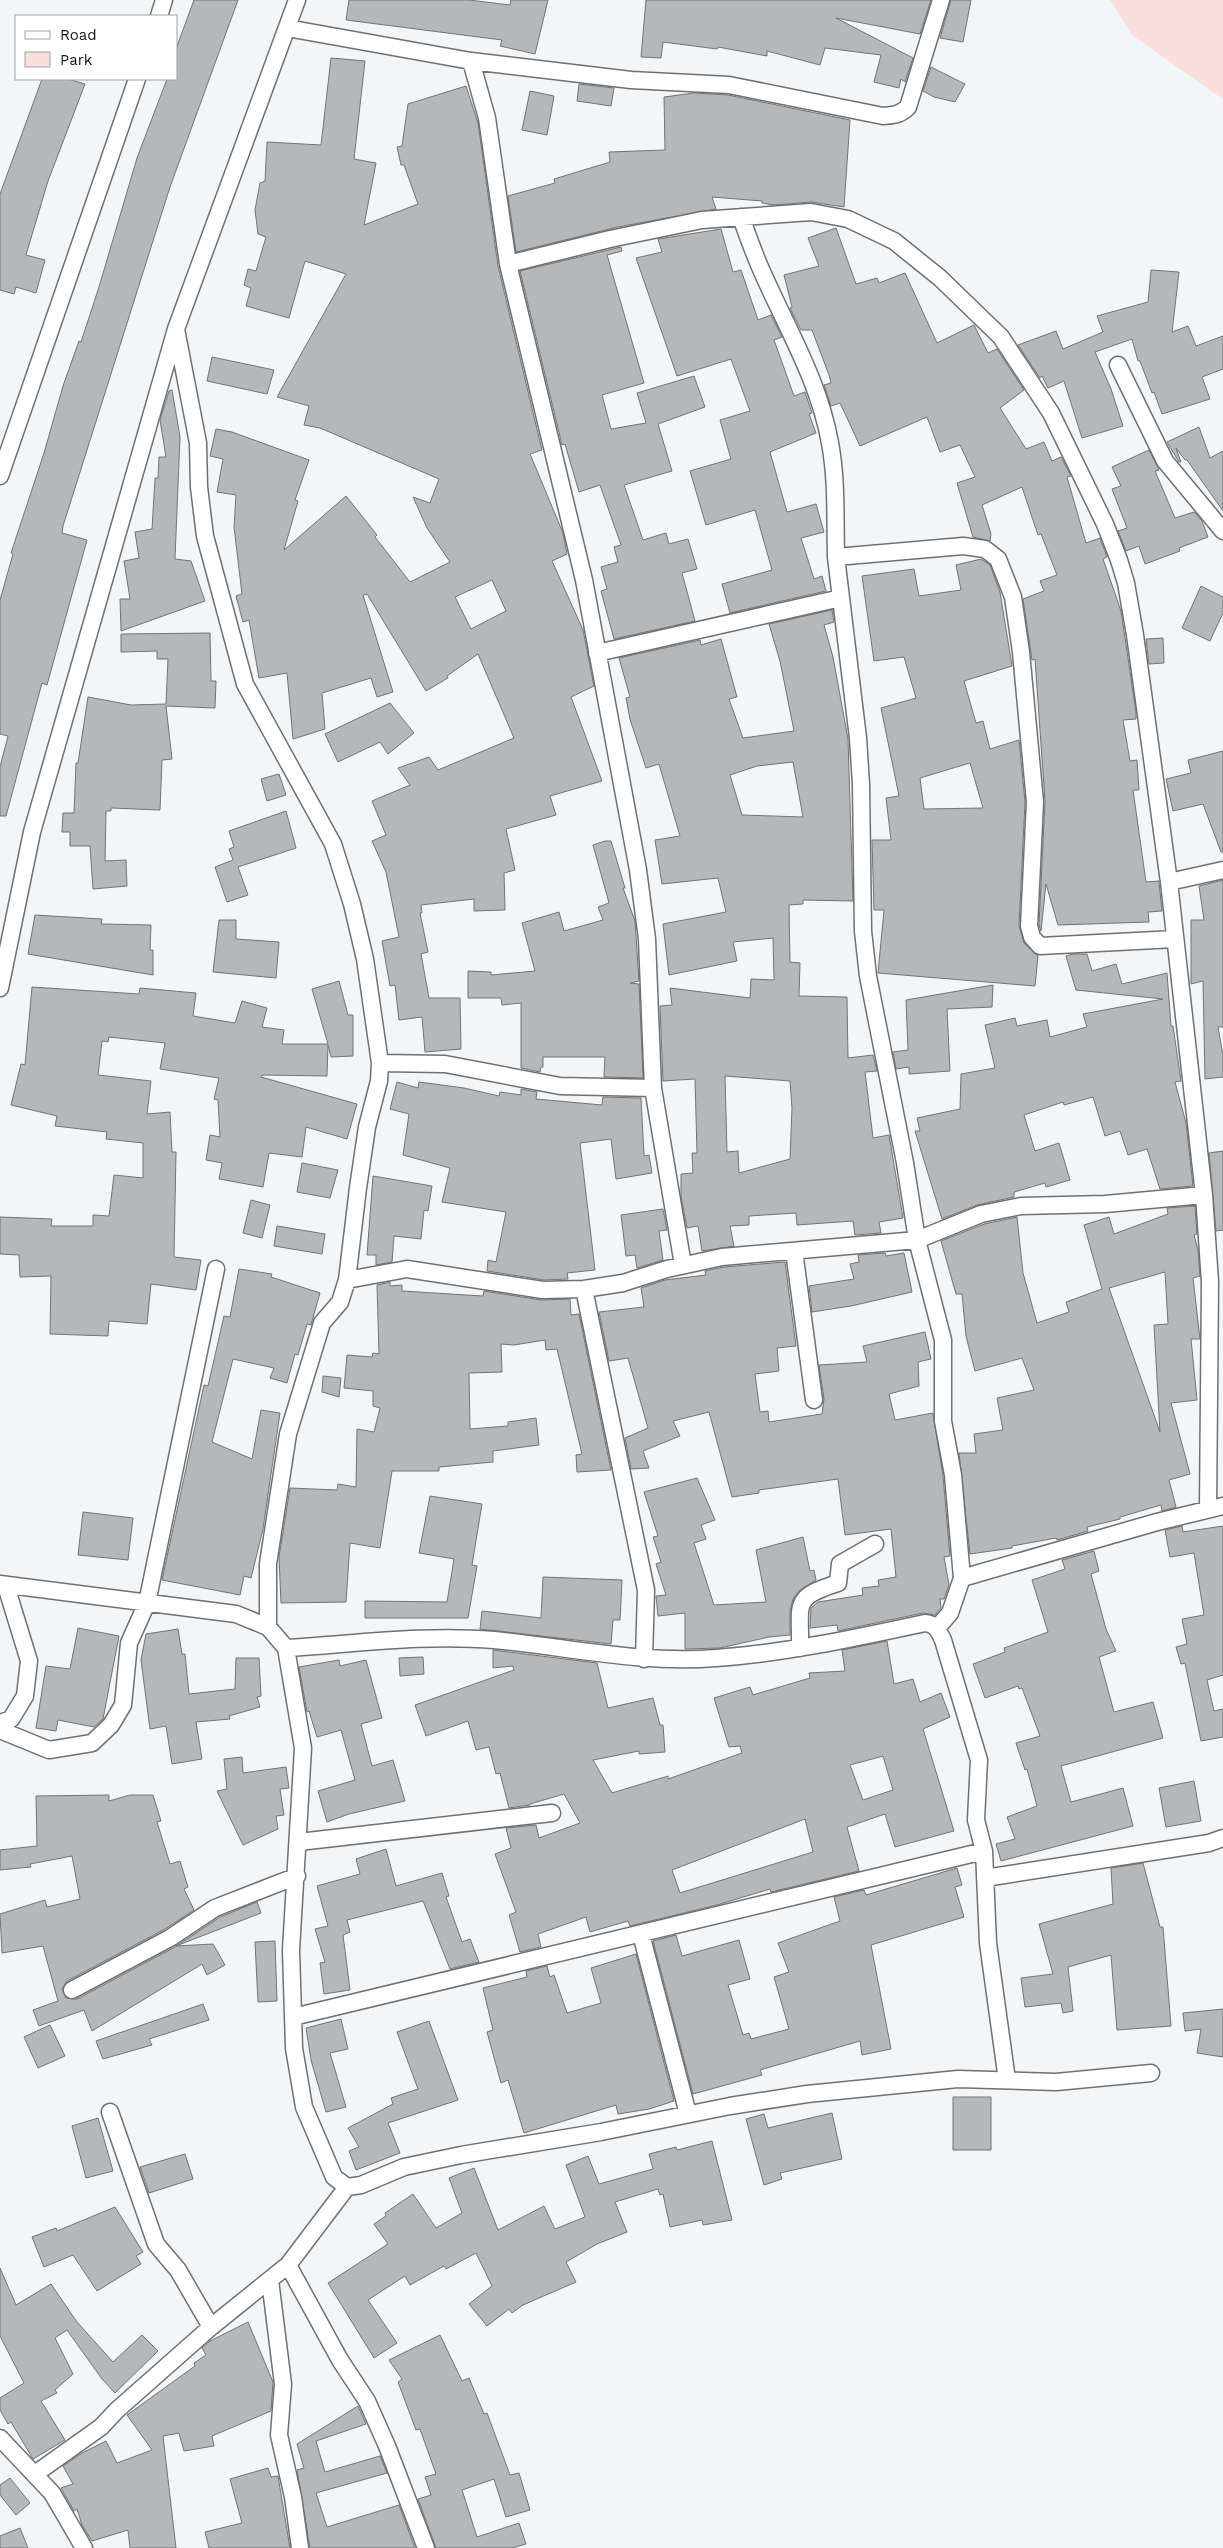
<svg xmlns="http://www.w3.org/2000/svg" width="1223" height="2548" viewBox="0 0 1223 2548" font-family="'Work Sans',sans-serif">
<rect width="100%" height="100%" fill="#f2f6f8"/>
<path fill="#fbdfdc" d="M1110,0H1223V99L1133,36Z"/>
<path fill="#b4b8ba" stroke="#707476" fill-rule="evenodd" d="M194,0H238L170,187L63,526L62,533L87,540L47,685L42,683L6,816H0V767L8,736L0,734V600L13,554L11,553L44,453L63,386L79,341L81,342L99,287L137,158L167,79H176V49Z
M349,0H469L510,5L511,0H548L535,54L500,46L502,40L346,20Z
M646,0H931L920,34L836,18L913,58L905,82L901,79L899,88L874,82L881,55L825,48L820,65L767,51V56L718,47L717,49L663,42L661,58L641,57Z
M951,0H971L963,42L940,38Z
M331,58L365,61L354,159L376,163L364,225L418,204L404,165H401L397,147L402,146L408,104L466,86L478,123L498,266L542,450L530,454L563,533L567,554L552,561L583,630L594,686L571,697L602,781L550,796L556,815L506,829L515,870L504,873L505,910L474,911V899L421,905L422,913H420L428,952L421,954L429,998H460L461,1049L425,1052L422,1017L399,1020L395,985L390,986L382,941L399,937L386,872L372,841L386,835L372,801L410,785L398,768L429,757L438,770L514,738L478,654L447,676L448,678L426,691L367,594L363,595L393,692L377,697L371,678L322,693L325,729L293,739L287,673L259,678L249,620L243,622L236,596L242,594L234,527L236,495L217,492L223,459L210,456L216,429L232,432L309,460L295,500L298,501L284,550L346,496L377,535L375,537L410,582L450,562L427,528L413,497L430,503L439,479L320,428L304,425L309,406L277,397L346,274L305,261L289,318L246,306L251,288L244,285L248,269L256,271L266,237L258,234L255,210L260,183L265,181L267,142L321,145ZM492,580L506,611L471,629L455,597Z
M931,67L965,84L955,102L934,97L923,91Z
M42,79H68L85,84L48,181L26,255L45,260L36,293L16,287L14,294L0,290V194Z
M579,84L614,88L611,106L577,101Z
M530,91L554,96L547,135L522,130Z
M694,93L728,95L850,120L844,207L811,202L774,205L762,203V201L712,197L716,209L618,227L516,252L508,196L555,183L554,179L610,162L609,152L665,150L664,97Z
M836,228L856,284L877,278L879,283L905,273L937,343L974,325L988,353L997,349L1024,390L1000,408L1026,449L1044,442L1052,461L1061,457L1071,476L1067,477L1086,543L1100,538L1107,557L1103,559L1121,611L1136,712V719L1123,720L1130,761L1137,760L1139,790H1133L1146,882L1159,881V883L1162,911L1148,912L1149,922L1058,925L1046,884L1041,931L1039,925L1045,801L1035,659L1032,660L1023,599L1044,591L1040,581L1057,575L1041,534L1038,535L1022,487L982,505L991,534L990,541L973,537L957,483L975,477L960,445L940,452L927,417L860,446L840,403L831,406L824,385L831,383L829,375L812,330H801L790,308L792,307L784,275L819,266L808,238Z
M721,229L733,272L741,270L758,320L771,315L782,337L774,340L794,396L805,392L812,413L809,414L816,433L770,452L787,512L816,504L824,532L801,538L814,579L822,576L826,591L730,613L722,584L772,570L755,510L706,525L690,471L731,459L720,420L750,411L731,359L677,376L636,258L662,252L658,239Z
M621,247L622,251L607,255L644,383L602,395L611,429L646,423L637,393L694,376L705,407L658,424L672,471L624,485L643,540L666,533L669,544L688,539L697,569L682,573L695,621L614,639L601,591L607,589L601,567L618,562L614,547L621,545L600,485L579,492L565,444L562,445L520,271Z
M1151,270L1179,272L1172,332L1188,326L1196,346L1223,336V369L1202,377L1210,399L1162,414L1154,392L1152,393L1140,361H1138L1132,339L1095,352L1111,389L1123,426L1082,438L1064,381L1048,388L1042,376L1040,378L1018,345L1056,331L1063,349L1103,332L1097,316L1148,302Z
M212,357L274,370L267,394L207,381Z
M172,390L180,437L175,559L191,561L205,601L121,631L120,599H130L124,561L139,558L135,532L152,529L155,478H158L159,457H166L160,420L169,391Z
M1199,427L1210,458L1223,451V511L1187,460H1185L1176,448L1181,462H1179L1167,442Z
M1149,450L1159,470L1155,471L1175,518L1194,512L1202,521L1208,537L1179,548L1180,551L1145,564L1139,546L1126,551L1118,531L1127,528L1112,489L1121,486L1112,467Z
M981,559L990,565L1000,592L1012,666L964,681L976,723L983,721L990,749L1019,740L1025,802L1019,926L1024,943L1038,956L1035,986L878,973L884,910H874L872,840H891L886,798L899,796L881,708L916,698L904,657L874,661L862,576L914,569L919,596L961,590L956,565ZM970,763L983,808L924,809L920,778Z
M1201,586L1223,597V613L1210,641L1182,628Z
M832,610L834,622L824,625L833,657L848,739L853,901L803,900V904L789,905L790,962L800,963L799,996L847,997L848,1058L873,1055L877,1071L865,1072L873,1138L889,1135L903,1218L879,1222L881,1233L855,1235L853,1221L797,1225L796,1213L749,1216V1225L730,1226L734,1246L702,1251L698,1226L687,1228L681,1196V1174L693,1173L692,1153H697L695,1079L663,1081L660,1006L672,1005L670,988L750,998L751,979L774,980L773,938L733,942L737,961L669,975L663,924L726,912L718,878L662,884L655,840L680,836L659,764L646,768L630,719L626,698L630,697L619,658L700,640L701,645L721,639L737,697L729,699L743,738L794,731L780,661L769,624ZM793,762L803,817L742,815L730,775L757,766ZM725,1076L790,1081L792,1108L790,1159L739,1173L738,1151L727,1152Z
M210,633L211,681H216L215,708L166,706L172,759L162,760L160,810L111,808V811H106L105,861L126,860L127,886L93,889L90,846H70V832H62L63,813H74L76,763H78L88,697L131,705L166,704L168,659H157V651L121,652V634Z
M1163,638L1164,663L1149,664L1146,639Z
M390,703L414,733L388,754L380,742L338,762L325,734Z
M1223,751V852H1221L1203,804L1173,811L1166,779L1191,773L1188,760Z
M279,774L286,795L267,801L261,779Z
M286,811L296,848L238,867L248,895L227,902L215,867L233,860L229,849L234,847L229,831Z
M605,841H611L625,888H623L635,921L639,981L630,983L639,984L643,1078L604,1077L605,1057H543V1067H541L540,1072L521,1068V1003L502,1005L501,998H468V971L491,972V975L535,971L522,923L559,912L564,931L603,920L598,907L609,903L593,845Z
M1223,880V1027H1218L1223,1055V1077L1205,1079L1203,981L1191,984V920H1204L1199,886Z
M35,915L102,919L101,924L151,925L150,950H153V975L28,954Z
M219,920H236V939L279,942L276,978L213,972Z
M1073,954H1087L1092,971L1116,964L1122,984L1167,973L1171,1026H1173L1181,1081L1175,1082L1186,1123L1193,1186L1160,1189L1147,1149L1128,1155L1120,1131L1105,1136L1093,1097L1064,1105L1063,1102L1024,1115L1035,1151L1059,1143L1070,1180L1046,1187L1045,1183L1014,1192V1197L977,1205L942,1219L915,1131H920L917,1118L960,1109L961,1074L995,1068L985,1025L1015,1018L1017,1026L1047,1020L1050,1037L1087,1027L1083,1014L1163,999L1076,990L1066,956Z
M339,981L348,1015H353V1056L331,1057L328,1045L327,1076L262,1075L261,1077L357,1104L347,1139L306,1127L302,1157L269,1153L263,1187L219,1179L222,1163L206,1160L210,1135L220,1137L218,1100L214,1099L219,1078L160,1069L165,1043L109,1037L108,1042L102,1041L98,1075L151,1081L147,1114L170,1112L172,1152H176L174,1257L201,1260L196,1290L151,1284L147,1324L109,1321L108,1336L50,1334L51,1276L20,1277L19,1255L0,1254V1217L52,1219L51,1226H93V1215L109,1216L114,1175L143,1178V1143L106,1139L107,1132L55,1126L57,1116L11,1105L21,1064L25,1065L32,987L139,994L140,988L196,993L193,1016L235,1023L242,1001L267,1008L262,1027L284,1030L282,1044H328L312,989Z
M993,985L992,1007L947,1009L950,1071L909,1074V1067L896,1069L893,1052L908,1050L906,1000Z
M397,1082L418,1088L419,1082L464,1088L499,1096L500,1092L521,1095V1089L537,1092L536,1099L602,1105L603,1097L641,1098L644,1156L649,1155L652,1173L616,1179L611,1139L580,1143L595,1270L567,1273L568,1279L544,1280L487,1271L488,1260L496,1262L506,1212L442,1202L450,1168L403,1155L409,1114L390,1109Z
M1223,1151V1230L1216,1231L1209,1153Z
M302,1163L338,1170L330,1198L297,1192Z
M373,1176L432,1186L428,1211L424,1210L421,1239L394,1236L392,1262L376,1265V1255H367Z
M251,1200L270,1205L262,1238L243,1233Z
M1195,1206L1197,1234L1194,1235L1198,1250L1200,1276L1193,1278L1200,1339H1191L1197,1400L1171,1403L1190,1474L1169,1480L1176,1507L1162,1511L1161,1505L1120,1517V1519L1087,1527L1088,1531L1057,1540L1056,1538L1012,1546V1548L970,1554L959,1453H976L974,1434L1003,1430L997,1398L1034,1390L1022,1358L975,1371L966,1336L962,1294H956L941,1241L984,1224L1017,1217L1023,1273L1037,1323L1069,1312L1066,1302L1102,1289L1084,1225L1109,1217L1114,1234L1168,1214L1167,1208ZM1165,1272L1168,1324L1154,1325L1160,1432L1109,1288Z
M663,1209L667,1230L659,1231L663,1260L637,1268L635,1255L626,1256L621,1215Z
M277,1226L325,1234L322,1254L274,1246Z
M885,1253L886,1256L904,1253L912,1292L851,1306L812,1312L809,1286L854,1279L850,1264L859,1262L858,1255Z
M785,1262L796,1346L777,1348L779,1371L755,1374L760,1412L768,1411L769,1422L822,1414L824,1399L819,1365L867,1362L863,1346L925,1332L931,1359L918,1362L919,1386L889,1394L895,1420L933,1413L943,1476L950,1556L944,1557L949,1585L944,1599H940L941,1608L935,1615L923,1613L838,1631L837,1625L810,1628L811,1608L818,1602L863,1595L862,1588L879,1586L878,1580L896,1577L891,1529L845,1535L838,1479L759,1490V1493L732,1497L709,1412L673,1421L680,1436L643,1451L649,1468L631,1469L625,1438L648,1428L628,1358L609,1361L599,1312L644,1307L641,1288L665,1280L706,1275L705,1271L724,1267Z
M239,1269L272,1274L271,1277L320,1293L311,1325L307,1324L298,1355L295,1354L287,1383L270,1378L274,1368L233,1359L212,1442L252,1459L261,1410L280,1413L263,1529L251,1578L244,1576L240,1595L162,1580L204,1385L208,1386L224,1316L230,1317Z
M390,1282V1286L402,1285V1291L483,1296L484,1291L541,1300L570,1299L571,1315L579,1314L611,1470L577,1472L576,1455L582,1454L557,1349L546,1350L545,1340L514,1345L501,1344L502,1372L469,1373L470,1429L508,1426V1422L536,1418L539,1445L493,1451V1462L439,1467V1471H392L380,1548L350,1543L346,1602L281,1603L279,1557L290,1488L337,1490L338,1484L356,1487L357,1429L374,1432L380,1408L373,1406V1391L344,1388L347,1355L372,1357L373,1353L379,1354L377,1285Z
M323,1376L341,1378L339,1397L322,1392Z
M697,1478L715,1520L701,1525L706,1539L694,1543L714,1605L766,1602L756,1550L803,1537L810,1571L814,1570L816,1580L800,1590L793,1599L790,1611V1635L769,1637L720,1648L685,1649V1613L658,1616L656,1596L666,1595L656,1564L661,1562L653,1537L658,1536L644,1492Z
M430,1496L482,1504L472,1565L477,1566L468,1618H365V1601L447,1602L454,1559L419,1553Z
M83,1512L133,1518L128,1560L78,1555Z
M1182,1526L1183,1532L1223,1526V1675L1207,1680L1214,1711L1223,1709V1737L1201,1741L1185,1663L1181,1664L1176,1647L1187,1644L1182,1619L1204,1615L1194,1553L1170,1557L1165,1530Z
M1094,1551L1099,1571L1091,1574L1106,1629L1116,1651L1099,1657L1114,1712L1153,1702L1163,1738L1061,1766L1071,1802L1123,1788L1133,1826L1001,1861L996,1844L1015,1839L1007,1817L1037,1806L1027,1769L1025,1770L1016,1743L1040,1736L1022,1688L1019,1689L1018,1686L985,1698L973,1664L1005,1652L1004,1648L1048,1632L1032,1580L1065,1569L1062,1560Z
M543,1577L622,1580L620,1620H613L611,1644L480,1629L482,1611L541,1618Z
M78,1628L119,1636L103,1719L94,1727L58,1720L56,1731L36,1728L46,1666L70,1669Z
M178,1629L182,1654H185L189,1694L235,1689L236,1658H259L261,1696L257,1697L260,1707L229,1716L230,1719L196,1722L202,1759L172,1764L166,1726L150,1729L141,1660L146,1634Z
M887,1641L894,1684L913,1679L920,1702L941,1693L950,1717L923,1729L954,1831L895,1847L885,1814L847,1827L859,1871L771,1892L770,1889L717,1905L630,1926L628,1921L590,1932L586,1917L538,1934L541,1947L520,1952L509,1915L516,1912L495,1854L511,1848L506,1828L536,1825L539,1838L580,1823L564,1794L530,1804V1805L509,1808L500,1773L496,1774L489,1747L476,1750L468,1721L426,1736L415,1705L514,1670L513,1666L493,1668V1650L597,1663L608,1708L653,1698L660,1725H663L665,1752L639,1754V1751L593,1760L612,1793L668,1776V1779L742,1753L740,1746L729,1747L714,1698L750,1687L753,1695L810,1678L809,1673L845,1671L842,1650ZM883,1756L893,1790L863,1800L850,1765ZM805,1819L813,1852L680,1893L672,1870Z
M423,1657L424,1674L400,1676L399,1658Z
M339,1660L340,1666L366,1660L382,1718L361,1724L372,1766L393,1760L405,1801L349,1814L327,1822L318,1791L355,1780L341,1730L317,1737L309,1711L307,1712L299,1667Z
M242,1757L243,1773L286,1767L289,1788L280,1789L284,1815L276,1816L278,1829L243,1845L217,1791L227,1789L224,1759Z
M1194,1781L1201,1821L1166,1827L1159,1788Z
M109,1795V1801L130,1795H153L161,1821L157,1822L170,1864L180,1861L188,1887L184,1889L194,1910L165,1929L67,1981L62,1989L66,1998L77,1999L175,1947L220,1917L257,1902L261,1913L176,1946L213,1944L225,1965L207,1975L202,1964L92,2031L84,2010L39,2026L33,2010L58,2001L43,1946L2,1953L0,1914L45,1900L47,1907L80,1899L72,1856L30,1864L31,1867L0,1870V1850L37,1846L36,1796Z
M386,1849L396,1886L442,1873L449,1896L446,1897L462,1942L470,1939L479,1962L450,1969L423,1901L347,1920L350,1932L343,1935L350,1990L324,1994L320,1963L325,1962L315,1929L328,1926L317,1886L360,1874L356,1859Z
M1143,1863L1160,1927H1163L1171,2026L1117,2030L1111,1955L1068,1967L1073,2011L1063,2013L1061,2003L1025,2007L1021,1978L1053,1974L1039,1924L1113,1904L1111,1868Z
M957,1868L962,1885L955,1887L964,1917L871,1945L891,2049L862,2055L860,2041L760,2070L762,2075L693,2094L653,1941L676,1935L682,1956L739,1940L750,1979L728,1985L743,2035L749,2033L751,2039L789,2029L774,1977L789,1972L778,1943L840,1921L834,1897L864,1890L866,1895Z
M275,1941L277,2001L258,2002L255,1942Z
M636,1954L674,2101L649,2109L618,2114L616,2105L524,2133L508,2080L501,2083L487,2032L493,2030L483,1988L527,1977L526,1971L547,1966L550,1977L554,1975L567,2013L601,2003L591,1968Z
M203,2004L209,2020L149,2039L152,2045L103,2059L96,2041Z
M1223,2009V2057L1197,2053L1201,2029L1185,2031L1183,2013Z
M341,2019L348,2049L330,2053L346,2107L326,2112L311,2060L306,2028Z
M429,2021L458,2100L388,2123L400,2153L356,2170L349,2151L359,2147L348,2128L393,2104L391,2098L418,2089L397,2032Z
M50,2025L65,2056L38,2068L24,2037Z
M953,2097H991V2150H953Z
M832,2113L842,2159L780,2173L782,2179L764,2185L746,2119L764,2114L768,2128Z
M98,2118L113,2171L86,2178L72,2126Z
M712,2141L732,2220L703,2225L702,2220L670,2227L663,2194L660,2195L658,2189L615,2202L627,2232L597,2244L566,2262L576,2282L523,2305L512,2313L509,2309L487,2326L469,2304L492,2286L476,2253L446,2269L444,2266L410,2285L405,2276L368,2300L397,2343L374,2358L328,2283L388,2244L374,2224L386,2216L385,2213L413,2194L436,2228L462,2213L449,2178L474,2168L498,2230L544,2206L555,2229L585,2217L566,2165L588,2156L599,2184L653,2169L649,2154L676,2147L677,2150Z
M185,2154L193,2179L149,2193L140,2167Z
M115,2207L143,2252L136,2256L141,2264L97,2291L73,2255L44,2267L32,2237L56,2228L57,2231Z
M0,2268L16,2305L51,2284L77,2322L113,2362L142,2335L158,2351L115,2393L102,2379L67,2330L55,2338L73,2374L55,2390L57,2393L41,2401L65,2440L33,2459L11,2422L8,2424L0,2410V2398L24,2383L0,2336Z
M248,2322L273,2382L271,2411L212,2436L214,2446L184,2451L179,2433L163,2436L176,2548H130L128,2530L92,2541L82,2525L77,2509L74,2511L61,2488L73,2484L63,2466L82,2453L106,2441L117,2463L152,2450L127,2415L195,2366L194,2363L206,2355L202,2348L210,2341Z
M440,2335L462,2381L469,2378L484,2414L487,2413L510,2475L519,2473L530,2510L506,2517L494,2479L462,2490L477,2537L519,2523L526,2544L512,2548H436L418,2499L431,2495L425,2477L436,2474L420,2429L416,2430L398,2382L402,2379L389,2360Z
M358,2406L366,2424L316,2441L325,2472L380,2456L387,2473L316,2493L327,2527L399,2505L415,2548H310L297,2470L304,2468L297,2444Z
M268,2468L271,2477L278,2476L290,2548H209L205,2532L242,2523L230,2479Z
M10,2478L30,2503L16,2515L0,2495V2485Z
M20,2528L28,2548H0V2536Z"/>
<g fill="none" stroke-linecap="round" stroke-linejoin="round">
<defs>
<path id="minor" d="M159,16L164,0
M287,28L471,61L487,118L508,264L584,580L638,870L647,939L653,1088
M471,61L631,80L729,85L883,116C894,115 900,115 908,107L941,0
M741,217C747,234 753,251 760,267C785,325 819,380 830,443C837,480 835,519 836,557
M508,264L610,239L702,220L811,212L848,219L894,241L940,278L1001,337L1051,413L1105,524L1119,560L1126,583L1135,635L1169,882L1204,1195L1210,1282L1208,1509
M176,329L198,443L199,487L205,536L245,684L333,844L352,904L365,959L380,1063L379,1081L367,1127L358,1188L347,1280L340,1302L322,1323L288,1434L268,1564V1627
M1118,365L1165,461L1223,531
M0,476L137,79
M597,653L841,598
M1169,882L1223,870
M0,988L32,832L176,329L297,0
M380,1063L445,1064L560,1086L653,1088L683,1265
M794,1251L814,1400
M347,1280L407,1269L543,1290L584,1289L623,1283L667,1269L722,1257L917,1240L981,1214L1021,1206L1105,1204L1204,1195
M584,1289L646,1590L644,1659
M962,1578L1157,1522L1223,1506
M0,1584L236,1614L268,1627L286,1648L303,1748L291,1950L294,2048L304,2107L334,2177L347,2187L361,2185L404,2167L461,2155L601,2132L730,2106L807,2094L958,2079L1056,2082L1151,2073
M937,1628L950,1613L962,1578L953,1475L943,1421V1340L917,1240L905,1163L868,976L863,931L861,784L858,738L836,557L963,546L985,549L998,559L1013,597L1021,652L1035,802L1029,926L1032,937L1040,946L1175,939
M286,1648C354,1644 425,1634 494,1640C568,1647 641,1664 716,1658C787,1653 855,1638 925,1623C936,1624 938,1630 943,1640L979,1760L976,1820L984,1851L988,1943L1007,2080
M800,1648C801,1603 791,1598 838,1583L840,1564L875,1544
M0,1723L11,1719L25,1696L29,1661L6,1586
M0,1730L49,1750L92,1743L111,1725L123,1705L129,1643L147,1603L216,1269
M299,1842L552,1813
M985,1878L1209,1843L1223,1838
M641,1934L688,2114
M72,1990L170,1938L215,1908L297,1876
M293,2017L984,1851
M110,2112L156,2244L178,2270L211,2327
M288,2265L340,2360L367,2401L387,2446L426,2548
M270,2280L283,2384L279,2435L293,2497L300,2548
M0,2438L52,2493L84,2548
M35,2474L101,2427L117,2410L211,2327L288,2265L347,2187"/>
</defs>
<use href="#minor" stroke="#6d7173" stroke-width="19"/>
<use href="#minor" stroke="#fff" stroke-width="16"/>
</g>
<rect x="15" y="15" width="162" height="65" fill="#ffffff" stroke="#a1a1a1"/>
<rect x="25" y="31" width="25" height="8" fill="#ffffff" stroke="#a1a1a1"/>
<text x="60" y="40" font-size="15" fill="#131415">Road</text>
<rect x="25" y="52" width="25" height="15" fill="#fbdfdc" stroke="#a1a1a1"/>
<text x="60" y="65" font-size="15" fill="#131415">Park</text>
</svg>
